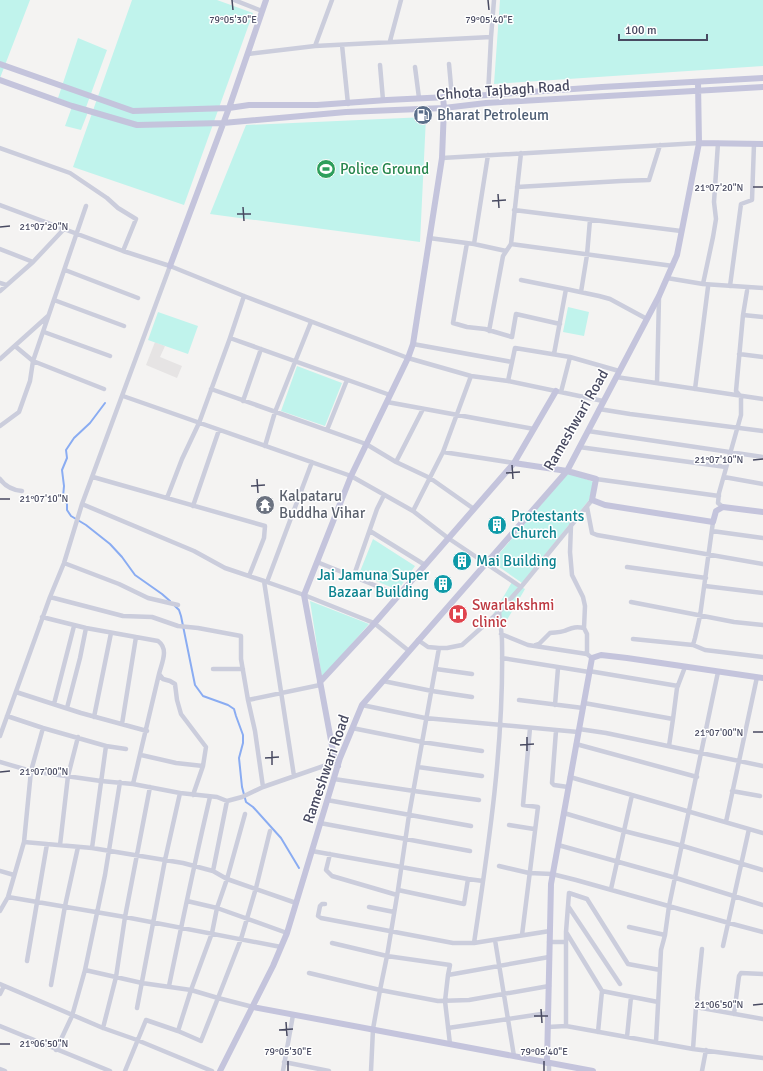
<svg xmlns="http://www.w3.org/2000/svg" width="763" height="1071" viewBox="0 0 763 1071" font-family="Signika,sans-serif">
<rect width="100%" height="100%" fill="#f4f3f2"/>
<path fill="#e6e4e4" d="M155,342L165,346L160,357L182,366L177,378L146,365Z"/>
<path fill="#c0f3ec" d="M0,0H30L0,78Z
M132,0H217L253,13L184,205L73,167Z
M500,0H763V66L494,84Z
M78,38L107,50L85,110L88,112L81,130L65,126L73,104L58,98Z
M426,117L420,242L210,214L246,125Z
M568,307L589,312L584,336L563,332Z
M158,312L198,326L188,354L148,340Z
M297,366L342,383L325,426L281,411Z
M568,473L594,482L589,500L522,583L492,562Z
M373,539L415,566L398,590L359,574Z
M512,582L525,589L504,625L491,618Z
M310,601L369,624L322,678Z"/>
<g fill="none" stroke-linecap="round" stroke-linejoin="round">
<path stroke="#8aacf2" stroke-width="2" d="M105,403L90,423L74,438L66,450L67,458L62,470L64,486L63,497L67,504V510L71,516L86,525L110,544L122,557L135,575L162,594L170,601
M175,606L179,610L181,616L195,685L203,696L228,705L234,709L236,716L243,735V743L239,758L242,787L246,802L253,807L281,838L299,868"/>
<path stroke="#cbcddc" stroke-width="4.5" d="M234,0L262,11
M332,0L315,46L491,37L494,0
M390,41L401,0
M342,45L348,104
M248,54L315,46
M449,64L452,97
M380,65L383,100
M415,67L419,98
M488,95L491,37
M0,148L70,173L107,198L118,208L136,219L123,251
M488,155L474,244L506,251
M442,158L699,143
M517,187L621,181L649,180L660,145
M0,205L123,251L170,266L244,296L408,358L471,376L508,381L603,401
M514,210L681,231
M429,238L474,244
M467,243L453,323L467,327L485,329L512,337L516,314L560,324
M511,244L673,266
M0,249L33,262L64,229
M65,270L138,298
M667,278L703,284L763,288
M521,280L566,289
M0,283L6,285
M703,284L713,237L716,219L714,202L718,143
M730,286L741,204L752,200L754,144
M0,291L33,262
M581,292L587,255L590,220
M54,300L124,326
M743,315L747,291
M489,331L503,256L511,244L521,153
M44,332L110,356
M230,338L244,296
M413,344L512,362
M15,346L33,361L104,389
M554,354L566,289L599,296L610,299L647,319
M739,354L763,357
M0,359L48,316
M616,377L763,399
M508,381L515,348L570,357L619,371
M657,383L659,297
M211,389L366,444L396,462L430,478L474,509
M695,389L708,287
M561,392L570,357
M123,396L351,476L413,511L443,452L514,463
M243,401L261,349
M387,402L534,429
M599,409L630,414L763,431
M0,426L19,412L30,381L33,361L86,206
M327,430L347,380
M588,431L763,457
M265,446L275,412L311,322
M579,447L726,467
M443,452L471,376
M396,462L423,409
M93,477L265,526L264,538L249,576
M724,477L763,484
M0,479C5,486 13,490 22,491
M596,479L719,496
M167,498L182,459L199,423L230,338L390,395
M82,504L194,551L225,568L264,581
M193,506L219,430
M587,507L592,533L597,535L763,564
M723,507L718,503L719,493L741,415V397L736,391L743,315L763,317
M413,511L448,538L521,587L592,500
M571,525L570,552L572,575L583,597L585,606L584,628L587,634V654L592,658
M370,531L425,565
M712,531L763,538
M317,562L399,595
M64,563L119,584L148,598L178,605
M627,567L706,578
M353,578L377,509L384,495
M267,582L312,462
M705,586L763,593
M50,597L123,616L152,617L178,626L198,628L241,636V659L248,700L320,685
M631,602L734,622L763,625
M499,612C500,622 502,633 502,642C504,744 489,843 474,943L550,931
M42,617L86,628L158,641C169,649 162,662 159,674
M501,634L528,645L587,654
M633,639L693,645L695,638L700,616L713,522
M418,640L428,647L439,648H447L462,645L499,612L521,587
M536,645L539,644L550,633C554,632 559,633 564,631C572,628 575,626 584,628
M693,645L705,650L763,657
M502,658L589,672
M213,669H243
M436,669L472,674
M589,671L678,686
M383,681L432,691L472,697
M16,692L81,713L147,731
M248,700L255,731L263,787
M519,700L583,708
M584,703L673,719L677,688L685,667
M54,704L74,626
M362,705L425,718L578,732
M555,705L558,668
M67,708L80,658L86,628
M7,716L43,728L106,746L92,848
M94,717L111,633
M122,724L136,637
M352,728L422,742L482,751
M579,729L606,733L763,766
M556,731L552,783L554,785L568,787
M0,736L50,597L64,563L82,504L170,266
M576,744L697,777
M106,746L126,749
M669,746L673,719
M141,755L176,763L203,766
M0,762L31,771L101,781L133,784L180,793L217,797L227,801L242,797L263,787L335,762
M418,767L482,776
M294,776L264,581L304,595L374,623L409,651
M570,777L763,833
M334,779L414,791L479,800
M120,782L105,875L85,970L142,983L191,990L178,1031L201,1041L218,998L253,1007
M133,784L159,674L163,679L170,681L175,684L177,700L181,714L206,747L203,766L193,795
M732,791L760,796
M327,800L471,826
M564,813L624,831L683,846L763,870
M245,814L227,879L217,908L212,933L191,990L218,998L241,939L256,888L270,831
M726,822L757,677
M320,823L470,851
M509,825L534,829
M24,842L92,848L183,863L213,871L227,879L296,903
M60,845L68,776L78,737
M558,845L676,878L763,905
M312,851L468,879
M330,854L326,870L332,876L397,895
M499,866L529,873L552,874L576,880L729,923L763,932
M0,871L14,875
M213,871L227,801
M611,889L632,795
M398,890L409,815L439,648
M8,897L125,917L281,947
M187,901L217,908L287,933
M325,904H322L320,906L318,916L321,918L453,943H474
M369,907L394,912
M0,911L8,897L24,842L31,771L43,728
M629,927L665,935
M566,932L568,906
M522,935L538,807L523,805L530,728
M495,940L514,1056
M549,942H566
M332,943L387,956L450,965L448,975
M723,946L749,829
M27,961L47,844
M309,973L380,990L438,1001L469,1000L549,986
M0,984L103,1028L137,1040L212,1071
M620,984L568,906L569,893L587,899L628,964L660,970
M51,985L65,906L78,847
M169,986C182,923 195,860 210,797
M0,994L4,986
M137,1008L165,860L180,793
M701,1008L698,1004L697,998L702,949
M734,1014L739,976L741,973L763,974
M0,1026L110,1071
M566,1026V932L602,991L658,1002
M548,1027L566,1026L693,1049L763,1058
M103,1028L116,977L125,917L150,787
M448,1028L548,1013
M598,1032L602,991
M627,1037L631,997
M656,1042L661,950L665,935L669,906L718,672
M450,1044L445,1001L448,975L549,957
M693,1049L696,1007L763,1019
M56,1050L72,1016L85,970
M284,1062L329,1071
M549,1063V1071
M0,1069L5,1071
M125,1071L146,1020L178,1031
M283,1071L293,1015
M371,1071L373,1029L380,990L387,956L398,890L464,904L468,879L483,881
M702,1071L706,1050"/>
<path stroke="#c4c4dc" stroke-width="6" d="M0,64L133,111L229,108L249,105H317L387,100L488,95L602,87L763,78
M0,80L72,106L137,125L223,123L346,112L444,108L486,103L763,87
M699,143L763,144
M170,266L229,108L266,0
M514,463L556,391
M320,682L372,626L514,463L567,471L596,479L592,500L605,505L713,522L716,511L723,507L763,512
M338,766L335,762L304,595L351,476L408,358L413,344L442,158L444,108L443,97
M253,1007L593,1071
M547,1063L551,884L592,658L601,655L627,658L763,678
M220,1071L273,966L287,933L340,758L362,705L567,471L659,296L677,255L699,143L698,82"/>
</g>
<path fill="none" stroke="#484a61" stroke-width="1.5" d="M232,0L233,10M488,0L489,10M753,187H763M498,194L499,208M492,201L506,200M243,207L244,221M237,214H251M0,227L10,226M753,460L763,459M512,465L513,479M506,473L520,472M257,479L258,493M251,486L265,485M0,499H10M753,732H763M527,737V751M520,745L534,744M272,751V765M265,758L279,757M0,772L10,771M753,1005L763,1004M541,1009L542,1023M534,1016H548M286,1022L287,1036M279,1030L293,1029M0,1044H10M288,1061V1071M544,1061V1071"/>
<defs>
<symbol id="fuel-disc" viewBox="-11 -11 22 22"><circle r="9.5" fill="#5c6f8a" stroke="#fff"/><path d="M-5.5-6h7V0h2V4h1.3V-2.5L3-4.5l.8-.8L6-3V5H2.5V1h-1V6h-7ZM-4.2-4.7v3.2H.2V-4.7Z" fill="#fff"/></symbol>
<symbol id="stadium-disc" viewBox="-11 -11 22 22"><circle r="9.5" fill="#2e9e5b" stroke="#fff"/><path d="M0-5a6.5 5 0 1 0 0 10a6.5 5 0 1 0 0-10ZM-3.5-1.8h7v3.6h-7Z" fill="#fff"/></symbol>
<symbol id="temple-disc" viewBox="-11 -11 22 22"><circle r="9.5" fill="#6b7280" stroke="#fff"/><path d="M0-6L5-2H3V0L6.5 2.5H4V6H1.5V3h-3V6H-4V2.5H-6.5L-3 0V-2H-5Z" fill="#fff"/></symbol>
<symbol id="building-disc" viewBox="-11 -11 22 22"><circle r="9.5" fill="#0f9aa8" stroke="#fff"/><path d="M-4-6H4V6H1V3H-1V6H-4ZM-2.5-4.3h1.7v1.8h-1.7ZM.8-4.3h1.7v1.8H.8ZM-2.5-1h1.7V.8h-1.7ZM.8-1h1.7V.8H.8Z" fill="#fff"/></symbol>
<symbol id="hospital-disc" viewBox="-11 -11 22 22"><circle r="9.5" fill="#e0444e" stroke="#fff"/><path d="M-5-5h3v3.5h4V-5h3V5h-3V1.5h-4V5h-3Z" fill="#fff"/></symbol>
</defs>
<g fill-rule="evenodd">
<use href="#fuel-disc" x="412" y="104" width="22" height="22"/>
<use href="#stadium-disc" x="315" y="158" width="22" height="22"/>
<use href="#temple-disc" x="254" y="494" width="22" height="22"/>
<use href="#building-disc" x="486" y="514" width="22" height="22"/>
<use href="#building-disc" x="451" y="550" width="22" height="22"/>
<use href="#building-disc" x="432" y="573" width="22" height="22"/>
<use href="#hospital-disc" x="447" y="603" width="22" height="22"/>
</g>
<g text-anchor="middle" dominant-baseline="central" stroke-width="3" stroke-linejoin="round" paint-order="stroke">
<g font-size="15" fill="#484a61" stroke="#fff">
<text transform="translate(503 90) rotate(-4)">Chhota Tajbagh Road</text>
<text transform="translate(576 420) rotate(-60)">Rameshwari Road</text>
<text transform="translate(326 769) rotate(-71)">Rameshwari Road</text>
</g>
<g font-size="15" fill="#4e5e75" stroke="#fff" text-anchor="start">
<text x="437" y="115">Bharat Petroleum</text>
</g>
<g font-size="15" fill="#27864d" stroke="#fff" text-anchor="start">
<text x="340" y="169">Police Ground</text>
</g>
<g font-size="15" fill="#5b616d" stroke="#fff" text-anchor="start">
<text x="279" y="496">Kalpataru<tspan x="279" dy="17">Buddha Vihar</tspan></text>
</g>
<g font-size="15" fill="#0d838f" stroke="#fff" text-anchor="start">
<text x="511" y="516">Protestants<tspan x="511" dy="17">Church</tspan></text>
<text x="476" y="561">Mai Building</text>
<text x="429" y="575" text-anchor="end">Jai Jamuna Super<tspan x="429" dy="17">Bazaar Building</tspan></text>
</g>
<g font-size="15" fill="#be3a42" stroke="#fff" text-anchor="start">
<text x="472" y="605">Swarlakshmi<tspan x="472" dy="17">clinic</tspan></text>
</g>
</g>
<g font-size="10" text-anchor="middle" fill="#484a61" stroke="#fff" stroke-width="3" stroke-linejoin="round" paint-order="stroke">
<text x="233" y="23">79°05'30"E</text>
<text x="489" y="23">79°05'40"E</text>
<text x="719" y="191">21°07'20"N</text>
<text x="44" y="230">21°07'20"N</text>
<text x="719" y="463">21°07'10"N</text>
<text x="44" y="502">21°07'10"N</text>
<text x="719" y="736">21°07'00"N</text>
<text x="44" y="775">21°07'00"N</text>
<text x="719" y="1008">21°06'50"N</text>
<text x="44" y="1047">21°06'50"N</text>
<text x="288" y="1055">79°05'30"E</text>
<text x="544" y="1055">79°05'40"E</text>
</g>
<path d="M619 34v6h88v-6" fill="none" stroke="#484a61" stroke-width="2"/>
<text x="625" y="34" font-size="12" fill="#484a61" stroke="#ffffff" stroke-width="3" paint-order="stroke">100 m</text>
</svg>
